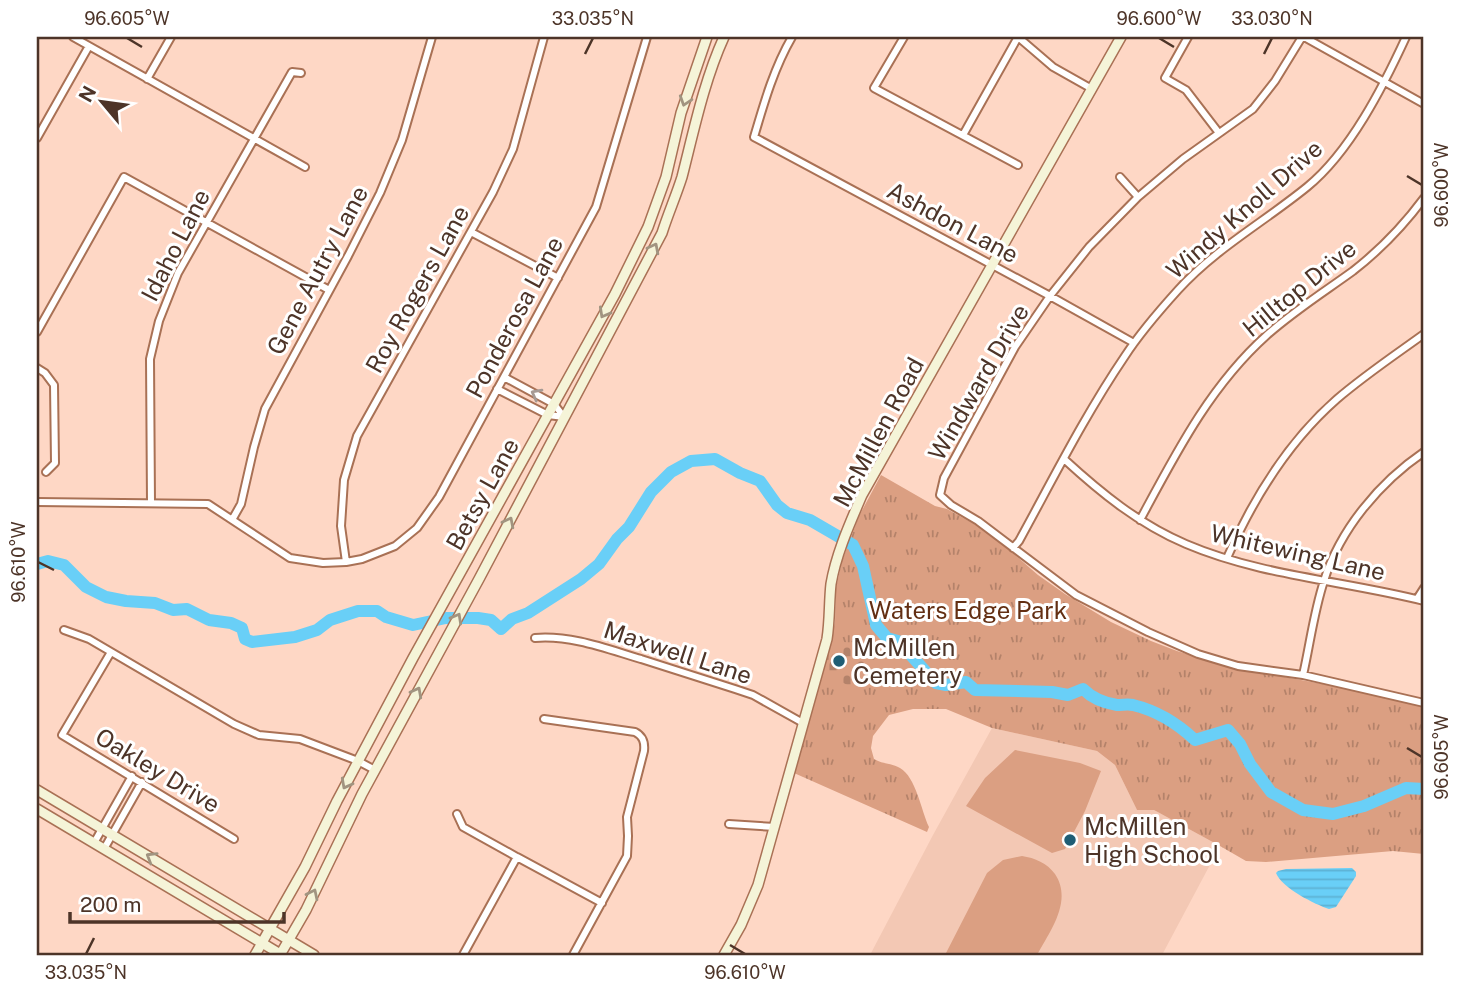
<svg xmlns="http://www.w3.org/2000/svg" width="1461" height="992" viewBox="0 0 1461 992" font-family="'Public Sans',sans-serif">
<defs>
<pattern id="grass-tufts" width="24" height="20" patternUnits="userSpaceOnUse" patternTransform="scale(1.75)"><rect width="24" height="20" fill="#db9f82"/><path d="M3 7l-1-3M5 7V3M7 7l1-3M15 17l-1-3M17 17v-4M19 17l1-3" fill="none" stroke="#b4826a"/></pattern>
<pattern id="cemetery-stones" width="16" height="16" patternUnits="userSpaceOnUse" patternTransform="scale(1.75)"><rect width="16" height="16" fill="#db9f82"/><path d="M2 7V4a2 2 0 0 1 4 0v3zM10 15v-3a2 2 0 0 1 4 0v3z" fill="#b4826a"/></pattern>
<pattern id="water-rules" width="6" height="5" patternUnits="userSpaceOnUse" patternTransform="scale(1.75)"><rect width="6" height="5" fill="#69cff7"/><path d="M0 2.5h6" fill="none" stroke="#5db2d4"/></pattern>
</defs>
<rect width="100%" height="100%" fill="#fed7c5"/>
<path fill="#f3c8b4" d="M992,728L1097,751L1115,765L1137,810H1154L1220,846L1162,955H870L933,835Z"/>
<path fill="url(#grass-tufts)" d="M881,475L935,506L947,509L976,525L1005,546L1038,575L1065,594L1111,622L1151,641L1177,651L1230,667L1344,688L1424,707V854L1393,851L1266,862L1246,861L1220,846L1154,810H1137L1115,765L1097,751L992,728L946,709H913L889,715L873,736L871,748L874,759C882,764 891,763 900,768C916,777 921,810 929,827L927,832L794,773L824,663L831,644L835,621L836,588L842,561L859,516Z"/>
<path fill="url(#cemetery-stones)" d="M841,640L872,658L854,689L823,671Z"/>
<path fill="#db9f82" d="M1015,750L1080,763L1101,771L1085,811L1065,849L1052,853L966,806L985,778Z
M1022,856C1035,858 1047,863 1055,874C1073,901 1050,931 1037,955H945L987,873L1003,860Z"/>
<path fill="url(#water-rules)" d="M1352,868L1356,872V876L1336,907L1329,909C1314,904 1282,888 1276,873L1278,871L1286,869Z"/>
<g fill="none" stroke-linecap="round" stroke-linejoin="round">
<path stroke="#69cff7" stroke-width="12" d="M37,564L48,561L64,565L86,587L106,597L126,601L155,603L173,610L187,609L209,620L231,623L242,628L245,639L252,642L295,637L317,630L330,620L358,611H377L386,617L413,625L446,618H478L491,620L501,629L512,619L528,613L581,579L599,564L617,539L629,527L651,492L671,472L691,461L715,459L740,473L760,481L777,505L787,513L810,520L853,545L863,566L876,625L887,638L898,641L936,683L946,685L966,682L975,690L1052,692L1068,695L1083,689C1092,698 1104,703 1117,705C1123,705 1128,704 1133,705C1158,711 1177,723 1195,740L1228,730L1240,744L1250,764L1271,792L1303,810L1333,814L1364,806L1406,788L1424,789"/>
<defs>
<path id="street" d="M73,37L305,167
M792,37C774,68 764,103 754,137L1050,296L1134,343
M904,37L874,88L1018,165
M1188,37L1165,78L1186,90L1219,133
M1302,37L1275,81L1253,109L1183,159L1138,197L1089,247L1050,296L1015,347L944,478L940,495L951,505L978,521L1076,595L1148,632L1198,654L1238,666L1303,675L1424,703
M1304,37L1424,104
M147,79L171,37
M963,135L1018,37L1053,67L1092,89
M37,138L89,46
M1120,177L1138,197
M471,232L558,278
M37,332L124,177L329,290
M37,368L45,373L54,385L55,463L46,472
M504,377L554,404L564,417
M497,389L548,415L564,417
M1064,459C1101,493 1139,524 1186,544C1261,576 1346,581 1424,601
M37,502L208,504L290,558L323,563L346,562L362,559L395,546L417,528L439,497L596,207L647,37
M151,503L150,359L159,321L178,273L292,72L301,73
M232,520L241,504L254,447L265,409L348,256L380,193L402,140L432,37
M1140,520C1176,453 1210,386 1267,335C1294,311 1324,292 1353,271C1380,250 1404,225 1424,198
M1013,548L1019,541C1053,479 1085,415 1125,356C1140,333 1159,311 1178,290C1215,249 1264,222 1307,187C1350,152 1383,87 1406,37
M1227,558C1253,499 1289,441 1337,399C1365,375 1395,355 1424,334
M346,562L341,526L344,480L357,436L493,192L513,149L544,37
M1417,599L1424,588
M64,630L89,639L234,724L259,735L300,739L358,761L375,770
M535,638C572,635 607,649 641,659C673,669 704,679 735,689L753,695L803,723
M111,652L62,735L234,839
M1303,675C1310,644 1314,611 1324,581C1340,529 1380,482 1424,452
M544,719L635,732C643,736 645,742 644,751L627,817L628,836L627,856L573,955
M457,814L463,827L517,857
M729,824L775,827
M94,843L132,776
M104,849L142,782
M463,955L517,857L602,903"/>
<path id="secondary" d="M37,790L314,955
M37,809L282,955
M255,955L305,867L337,801L413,658L615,294L648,227L666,177L681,113L707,37
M280,955L306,910L362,794L479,579L662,233C668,214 676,196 682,177C694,130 704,81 724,37
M724,955L741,925L758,885L827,639C830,620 829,602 831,584C836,554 850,523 862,495L1121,37"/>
</defs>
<use href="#street" stroke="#a97155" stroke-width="10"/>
<use href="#secondary" stroke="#a97155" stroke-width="12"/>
<use href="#street" stroke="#fff" stroke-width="6"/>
<use href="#secondary" stroke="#f5f4d8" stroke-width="9"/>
</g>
<defs><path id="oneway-chevron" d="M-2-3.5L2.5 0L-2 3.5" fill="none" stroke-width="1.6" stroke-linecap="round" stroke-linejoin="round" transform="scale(1.75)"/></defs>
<g stroke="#a19480">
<use href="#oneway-chevron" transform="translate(685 101) rotate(108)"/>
<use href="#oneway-chevron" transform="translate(654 248) rotate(-63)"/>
<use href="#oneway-chevron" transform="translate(604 313) rotate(119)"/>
<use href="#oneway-chevron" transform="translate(509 522) rotate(-63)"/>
<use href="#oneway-chevron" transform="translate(457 618) rotate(-61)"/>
<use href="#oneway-chevron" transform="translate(417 692) rotate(-62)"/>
<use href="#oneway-chevron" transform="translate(346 784) rotate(118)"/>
<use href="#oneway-chevron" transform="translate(151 857) rotate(-149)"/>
<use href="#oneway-chevron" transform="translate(313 894) rotate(-64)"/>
</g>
<use stroke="#a69a94" href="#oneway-chevron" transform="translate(536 394) rotate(-152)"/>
<path fill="none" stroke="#4d3428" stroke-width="2.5" d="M127,38L142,47M1159,38L1174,47M585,54L593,38M1264,54L1272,38M1407,176L1422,185M38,562L54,570M1407,748L1422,757M730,945L745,954M86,954L94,938"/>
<g fill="#1f5d74" stroke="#fff" stroke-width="2.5">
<circle cx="839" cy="661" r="7"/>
<circle cx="1070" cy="840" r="7"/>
</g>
<g text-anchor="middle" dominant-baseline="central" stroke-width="6" stroke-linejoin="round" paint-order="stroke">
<g font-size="24" fill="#4d3428" stroke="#fff">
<text transform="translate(1244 209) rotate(-41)">Windy Knoll Drive</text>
<text transform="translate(953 222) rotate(28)">Ashdon Lane</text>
<text transform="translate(175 245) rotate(-63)">Idaho Lane</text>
<text transform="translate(317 270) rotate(-62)">Gene Autry Lane</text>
<text transform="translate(1299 288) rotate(-39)">Hilltop Drive</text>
<text transform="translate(417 289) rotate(-61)">Roy Rogers Lane</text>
<text transform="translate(514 317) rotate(-62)">Ponderosa Lane</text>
<text transform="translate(978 382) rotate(-60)">Windward Drive</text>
<text transform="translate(878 432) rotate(-62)">McMillen Road</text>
<text transform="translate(482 494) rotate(-61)">Betsy Lane</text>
<text transform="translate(1298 552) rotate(13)">Whitewing Lane</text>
<text transform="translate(678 652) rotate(18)">Maxwell Lane</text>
<text transform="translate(158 770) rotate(31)">Oakley Drive</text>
</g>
<g font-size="24" fill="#632f13" stroke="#fff">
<text x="968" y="610">Waters Edge Park</text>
</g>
<g font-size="24" fill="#4d3428" stroke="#fff" text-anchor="start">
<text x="853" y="647">McMillen<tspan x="853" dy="28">Cemetery</tspan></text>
<text x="1084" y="826">McMillen<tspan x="1084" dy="28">High School</tspan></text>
</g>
</g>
<rect width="1461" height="992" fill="none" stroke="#ffffff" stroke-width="77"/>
<g transform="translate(102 102) rotate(299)" stroke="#ffffff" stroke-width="5" paint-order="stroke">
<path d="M0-5L12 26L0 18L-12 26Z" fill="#4d3428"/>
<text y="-10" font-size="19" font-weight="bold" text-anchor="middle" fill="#4d3428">N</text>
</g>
<path d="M70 912v10h214v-10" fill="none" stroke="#4d3428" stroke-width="3.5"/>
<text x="80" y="912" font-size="21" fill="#4d3428" stroke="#ffffff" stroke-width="5" paint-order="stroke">200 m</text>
<rect x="38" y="38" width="1384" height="916" fill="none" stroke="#4d3428" stroke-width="2.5"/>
<g font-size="18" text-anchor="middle" fill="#4d3428">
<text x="127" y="25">96.605°W</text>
<text x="593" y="25">33.035°N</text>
<text x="1159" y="25">96.600°W</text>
<text x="1272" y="25">33.030°N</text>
<text transform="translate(1442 185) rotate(-90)" y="6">96.600°W</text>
<text transform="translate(19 562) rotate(-90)" y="6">96.610°W</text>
<text transform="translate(1442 757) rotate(-90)" y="6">96.605°W</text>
<text x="86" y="979">33.035°N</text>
<text x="745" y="979">96.610°W</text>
</g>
</svg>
